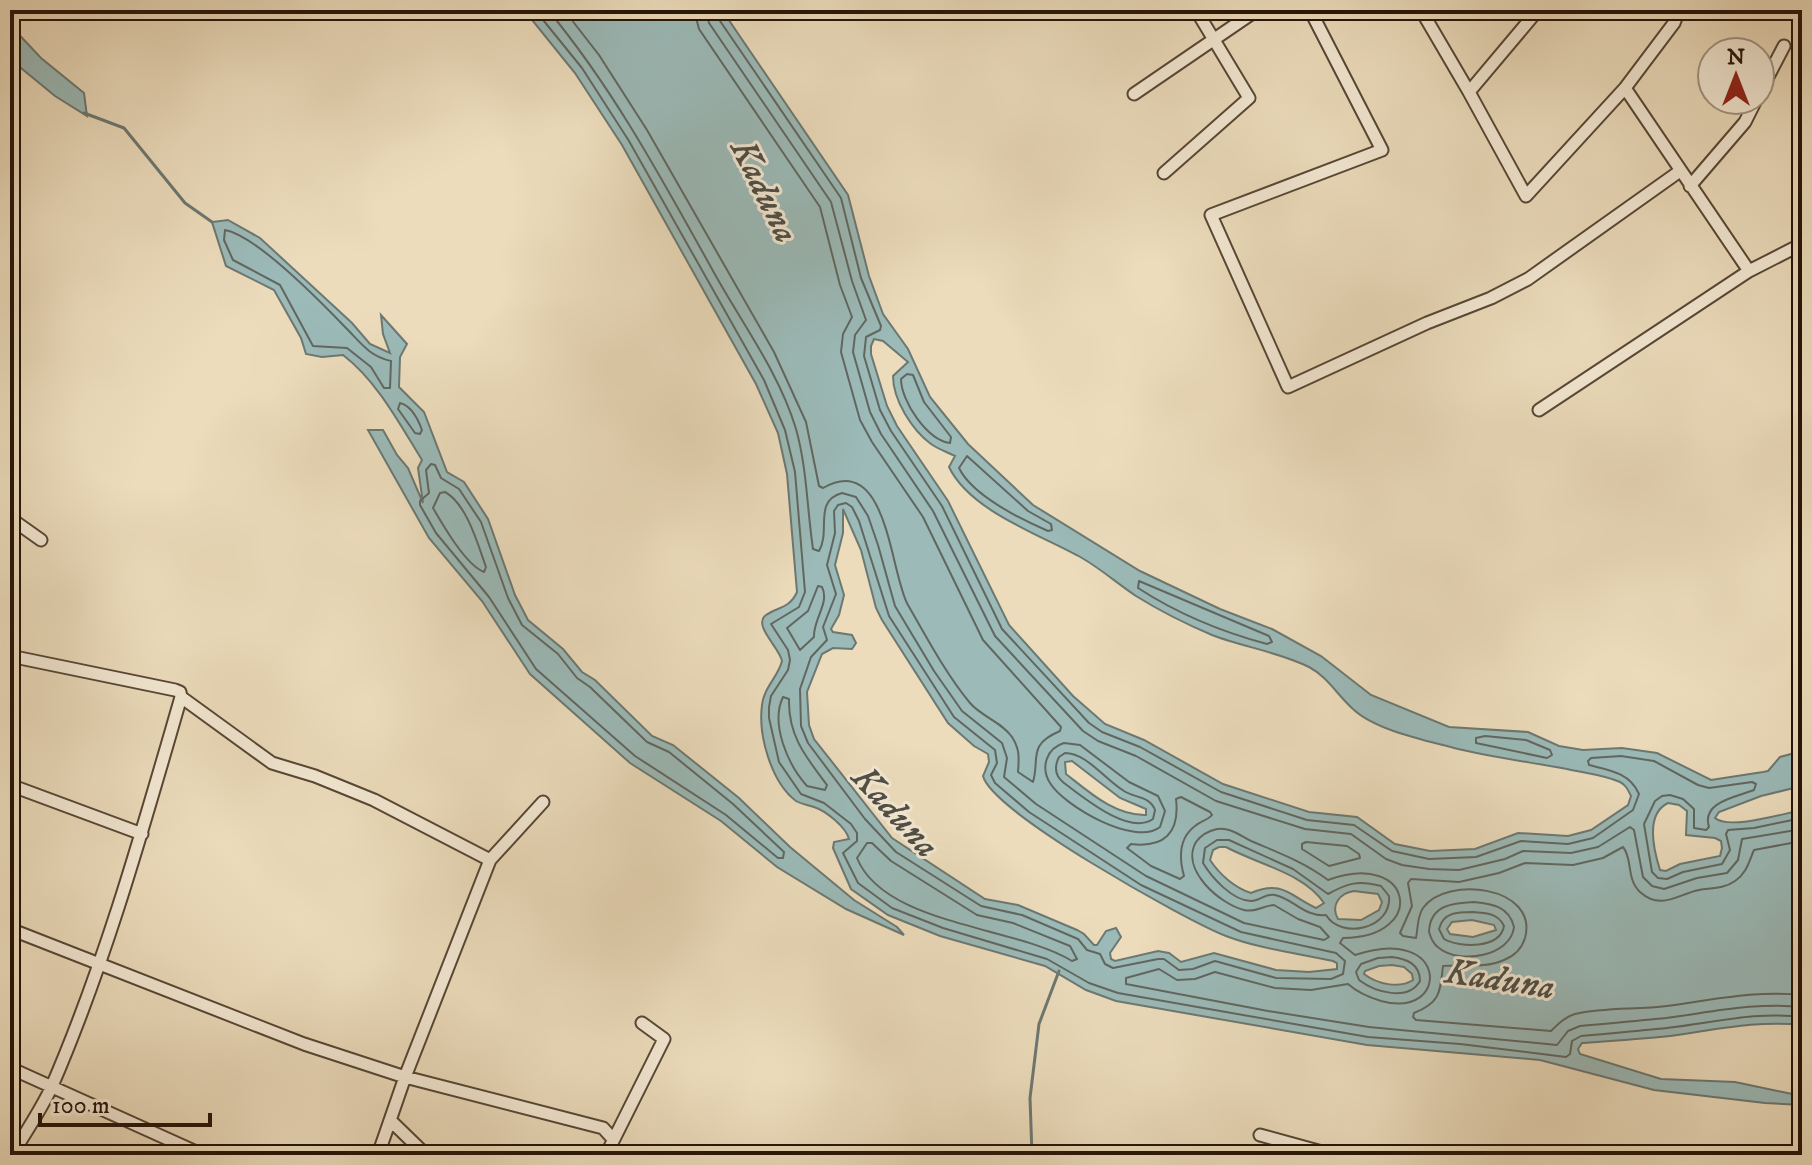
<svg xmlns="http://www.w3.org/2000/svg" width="1812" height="1165" viewBox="0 0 1812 1165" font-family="'IM FELL DW Pica',serif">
<rect width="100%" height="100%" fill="#ecdcbc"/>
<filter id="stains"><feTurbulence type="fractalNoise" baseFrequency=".0025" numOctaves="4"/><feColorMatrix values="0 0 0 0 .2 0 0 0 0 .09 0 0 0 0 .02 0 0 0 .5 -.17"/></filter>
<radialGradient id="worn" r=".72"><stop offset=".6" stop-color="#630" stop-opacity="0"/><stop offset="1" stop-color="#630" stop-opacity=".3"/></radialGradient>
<path fill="#9bbab8" stroke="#6c7872" stroke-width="2" fill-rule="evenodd" d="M524,10H722L848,195L869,276L883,314L908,349L930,397L968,444L1033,505L1140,571L1220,609L1272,629L1321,656L1371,695L1449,727L1528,732L1559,746L1583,750L1622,748L1657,753L1711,780L1763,772L1768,771L1780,757L1802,751V786L1761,796L1719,812L1715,818C1729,830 1782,814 1802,810V1025C1757,1020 1715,1030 1670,1036C1641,1039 1611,1041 1582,1043L1578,1049L1580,1054L1661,1079L1735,1082L1802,1096V1105L1765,1103L1654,1090L1540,1060L1367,1045L1116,1001L1086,990L1045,966L940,936L888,915L851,889L833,848L834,842L849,839C846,827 826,811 814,807C808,805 801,804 796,801C771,782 758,735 762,705C764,687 778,677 782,661C780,648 752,625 766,615C778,607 790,608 797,592L787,474L778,433L756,384L622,145L575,73ZM874,339L883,341L908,362L893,376C893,400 912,430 931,444C938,449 947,452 955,456L949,467C970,511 1041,535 1082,558C1101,569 1118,584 1136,596C1160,611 1186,624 1212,635C1243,647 1279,652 1309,667C1328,677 1338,696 1353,709C1375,730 1424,740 1454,748C1491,757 1529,762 1567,769C1584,773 1604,775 1620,782C1626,785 1628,790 1631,796L1628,805L1591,830L1568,836L1518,833L1475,849L1430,851L1395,844L1357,817L1309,812L1223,784L1144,740L1105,724L1073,696L1009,625L948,501L897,426L887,406L871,354V346ZM843,509L861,550L876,608L882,620L948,723L974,746L988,754L989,762L983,776C992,812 1185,920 1226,936C1260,949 1297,953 1333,961L1337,963V969L1309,972L1276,970L1214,953L1181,962L1169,953L1158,951L1115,961L1111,959L1110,953L1121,937L1116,928L1106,931L1097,945H1094L1084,934L1077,930L1018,905L985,899L892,838L814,739L809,725L807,692L822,654L833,648L852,649L856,643L852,635L833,632L831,629L839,615L844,595L835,565L843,533ZM1072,761L1120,798L1146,809V815C1115,816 1089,792 1066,774L1065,762ZM1668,803L1679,805L1687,811L1686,835L1715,838L1721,841L1722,848L1720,856L1680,864L1666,871L1660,870C1654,851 1645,814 1668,803ZM1219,847H1226C1257,864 1304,873 1324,903L1316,908C1289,895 1282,880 1251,893C1235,888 1220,875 1210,860L1213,850ZM1354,891L1378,894L1382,902L1379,910L1361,920L1338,919C1330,905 1340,893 1354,891ZM1472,920L1494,925L1496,930L1473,937L1450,934L1447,929L1452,922ZM1392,965L1404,967L1412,974L1413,980C1399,989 1377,984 1364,974L1365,971L1379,966Z
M10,25L41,58L84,93L87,116L55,96L10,59Z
M228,220L260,238L352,323L370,344L390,353L383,334L381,315L407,344L400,357L399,387L424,412L447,472L464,482L488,519L515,595L528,620L563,649L582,672L595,680L652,736L673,745L739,798L790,847L854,900L897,927L904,935L846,909L777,867L721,821L630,763L530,674L482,601L429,538L368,430H383L397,455L408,468L423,503L418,468L422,460C399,423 377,381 343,355L322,357L306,354L301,338L274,290L226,266L212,222Z"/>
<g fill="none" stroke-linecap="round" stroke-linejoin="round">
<path stroke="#606760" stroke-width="2" d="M535,10L582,68L629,141L764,380L785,430L795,472L805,592L799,607L771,624L788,650L790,660L788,670L771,696L769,707V718L779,762L801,794L824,803L851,824L857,833V841L843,853L858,883L892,908L943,928L1047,959L1089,983L1118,993L1368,1037L1460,1044L1566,1057L1570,1054L1572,1041L1581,1036C1610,1033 1639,1031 1667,1028C1713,1023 1756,1011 1802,1017
M548,10C616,92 665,185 717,278C744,326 780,375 796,429C807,468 807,509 813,549L819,551C831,531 813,501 842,493L856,497L868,516L878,545L895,606L934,671L962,711L1002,743L1007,758L1004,777L1036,804L1146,876L1244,923L1324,940L1329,937L1320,927L1298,919L1274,905C1264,905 1256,913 1244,910C1220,904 1180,870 1196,842C1201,835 1208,831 1217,829C1230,827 1239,835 1251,841C1279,853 1304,862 1328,880C1414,849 1428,938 1343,938L1340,943L1355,955C1449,923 1451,1020 1381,1001C1368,997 1358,993 1348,984L1311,990L1275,988L1215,972L1195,979L1177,980L1159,969L1126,978V984L1268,1011L1369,1027L1557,1045L1568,1031L1580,1026C1609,1023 1638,1021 1666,1018C1712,1012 1756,1002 1802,1007
M564,10L599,55L647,130L774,352L806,422L819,486L823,488C888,450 890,574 908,605C927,638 946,674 970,703C982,717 1002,722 1012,737C1020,749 1019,759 1018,772L1033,782C1040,758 1027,745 1060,731L1061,727L983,640L923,517L872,442L860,420L841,352L843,334L852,317L840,285L820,207L699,29L694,10
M706,10L709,23L831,202L852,281L866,320L855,335L853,352L870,412L881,434L933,511L995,636L1083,731L1098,741L1136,756L1216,801L1305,829L1351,834L1386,859L1402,865L1429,869L1459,870L1505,859L1523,851L1571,853L1598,847L1630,827L1634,830L1643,877L1652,886L1664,889L1697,878L1727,873L1738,860L1742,839L1802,829
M716,10L718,18L841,198L861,278L881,326L880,330L866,337L864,356L880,410L891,431L942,506L1002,629L1089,723L1102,732L1140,747L1221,792L1307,820L1354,825L1392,851L1429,859L1476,857L1521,841L1568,844L1593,838L1633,810L1639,794C1630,773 1609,770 1589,765L1588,761L1591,758L1621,756L1654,761L1698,785L1709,788L1752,782L1756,784L1754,790C1736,797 1701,802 1709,827L1706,830L1694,828V809L1683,799L1670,795L1662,796L1655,801L1644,824L1652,872L1658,878L1667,879L1683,872L1722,864L1730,850L1726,834L1728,830L1754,828L1802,818
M225,230C257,236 322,303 346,328C361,343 369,356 391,361L390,388H384L371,367L347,348L313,346L280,285L233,260L224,240Z
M907,374L913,375L924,402L951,437L950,443C927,440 901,401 901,379Z
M400,403C412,406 418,419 422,430L420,434L415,433L398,409Z
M967,456L1028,511L1051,524L1052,530L1048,531C1020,519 972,495 959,468Z
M431,464L435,465L441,478L459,489L481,522L508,598L522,625L558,654L577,678L590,687L647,742L669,752L733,804L784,852L783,858H778L726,815L635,756L536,669L489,597L436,533L420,505V501L429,493L426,470Z
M445,492C467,504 478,545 486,567L484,572C466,565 444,527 433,508L440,493Z
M846,503L852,507L859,521L889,616L954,717L995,750L997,763L991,775L995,783L1029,812L1141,885L1241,932L1336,953L1345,961L1343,974L1331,979L1276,978L1215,961L1193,969L1179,970L1164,959H1158L1113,968L1105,964L1100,954L1087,950L1078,939L1022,915L981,906L896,852L865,819L808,743L801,726L800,689L811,657L827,640L823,627L836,594L827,565L835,533L834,511L838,505Z
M1139,581L1269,636L1272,642L1267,644C1222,632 1178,614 1138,588Z
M818,586L822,587C830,603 813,619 814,637L800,650L787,628L808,611Z
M783,697L789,699C788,736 806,757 827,785L825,790L807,786C788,765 770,724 783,697Z
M1485,736L1526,740L1550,750L1552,755L1547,758L1476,743V738Z
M1064,743L1080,745L1129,782L1158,796L1165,811L1160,827C1135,847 1064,806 1050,783C1040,767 1047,748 1064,743Z
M1065,753C1087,753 1105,780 1124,791C1135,798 1150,796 1155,810L1153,819C1129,836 1083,797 1064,783C1055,776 1054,767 1059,757Z
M1181,797L1210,812L1212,815C1208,820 1201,821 1195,826C1179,838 1179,858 1184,876L1180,879L1151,866L1127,848L1131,844C1164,848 1180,833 1176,799Z
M1217,840H1229L1293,869L1328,894C1348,883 1358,880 1381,886L1389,896C1392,929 1341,940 1326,915C1304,917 1294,899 1275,895C1265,893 1260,901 1251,901C1233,901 1212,878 1203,863L1205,848Z
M1802,841L1754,850C1749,861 1747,873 1735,881C1724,889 1711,888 1699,890C1678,894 1661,911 1640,892C1626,879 1633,859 1623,847L1603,858L1573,865L1525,863L1499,873L1459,882L1411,879L1408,883L1412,906L1400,933L1403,936L1416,938C1418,928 1417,917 1423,908C1446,875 1539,886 1525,938C1522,948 1514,956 1504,960C1484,969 1463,964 1443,966C1440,992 1441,1002 1414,1013L1413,1017L1416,1020L1551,1031C1558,1024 1565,1017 1575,1014C1605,1007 1637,1010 1667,1006C1713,1000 1756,990 1802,995
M1306,842L1347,846L1359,854L1360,858L1329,866L1302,849V844Z
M867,843H872L891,861L977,915L1013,923L1070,946L1077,959L1072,961C1015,926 884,925 857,858Z
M1474,902C1492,904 1509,906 1514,927C1511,956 1460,965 1439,948C1433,944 1431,938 1429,932C1430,905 1452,903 1474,902Z
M1473,912C1486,913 1498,913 1504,926C1500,949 1460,948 1444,939L1439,929C1443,912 1458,912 1473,912Z
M1392,957C1407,959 1420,964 1420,981C1408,1002 1375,992 1359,980L1356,972L1361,964L1378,958Z"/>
<path stroke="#6c7872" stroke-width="3" d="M84,113L124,128L185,203L212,222
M1032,1155L1030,1098L1039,1024L1059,971"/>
<defs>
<path id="street" d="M1310,10L1382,150L1211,215L1288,387L1427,323L1491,298L1528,279L1680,171
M1421,10L1469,92L1538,10
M1469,92L1526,196L1625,88L1674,23L1679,10
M1760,92L1784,46
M1134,94L1257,10
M1164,173L1249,98L1196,10
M1690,186L1745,122L1756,100
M1749,271L1802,244
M1539,410L1749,271L1625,88
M10,518L41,540
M10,656L175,690L180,692L181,697L272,763L315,776L374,800L490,860L543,802
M10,785L142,834
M10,929L304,1044L405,1077L603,1128L613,1139
M10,1068L203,1155
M390,1120L426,1155
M1260,1135L1333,1155
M12,1155C25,1133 41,1110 52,1086C106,961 143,828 181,697
M378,1155L405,1077L490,860
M606,1155L664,1039L642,1023"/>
</defs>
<use href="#street" stroke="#574635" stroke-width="15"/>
<use href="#street" stroke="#f3e8d3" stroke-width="11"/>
</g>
<g text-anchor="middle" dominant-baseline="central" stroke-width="6" stroke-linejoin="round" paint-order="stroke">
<g font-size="36" font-style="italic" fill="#4e4e46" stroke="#f3e8d3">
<text transform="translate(764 191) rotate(64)">Kaduna</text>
<text transform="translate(895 812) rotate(48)">Kaduna</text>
<text transform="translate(1500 980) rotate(9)">Kaduna</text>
</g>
</g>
<rect width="1812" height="1165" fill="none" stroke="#ecdcbc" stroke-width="40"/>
<rect x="12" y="12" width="1788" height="1141" fill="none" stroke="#251408" stroke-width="4"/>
<rect x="20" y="20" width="1772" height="1125" fill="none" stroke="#251408" stroke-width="2"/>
<g transform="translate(1736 76)"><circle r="38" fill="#f3e8d3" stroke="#a19382" stroke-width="2"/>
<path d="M0-6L14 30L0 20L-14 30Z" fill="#8f2418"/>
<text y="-12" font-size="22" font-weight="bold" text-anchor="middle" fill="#251408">N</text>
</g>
<path d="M40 1113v12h170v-12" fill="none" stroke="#251408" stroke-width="4"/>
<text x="52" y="1113" font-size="24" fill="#251408" stroke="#f3e8d3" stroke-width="6" paint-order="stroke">100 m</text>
<rect width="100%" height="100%" filter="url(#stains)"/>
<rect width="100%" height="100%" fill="url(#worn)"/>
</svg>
